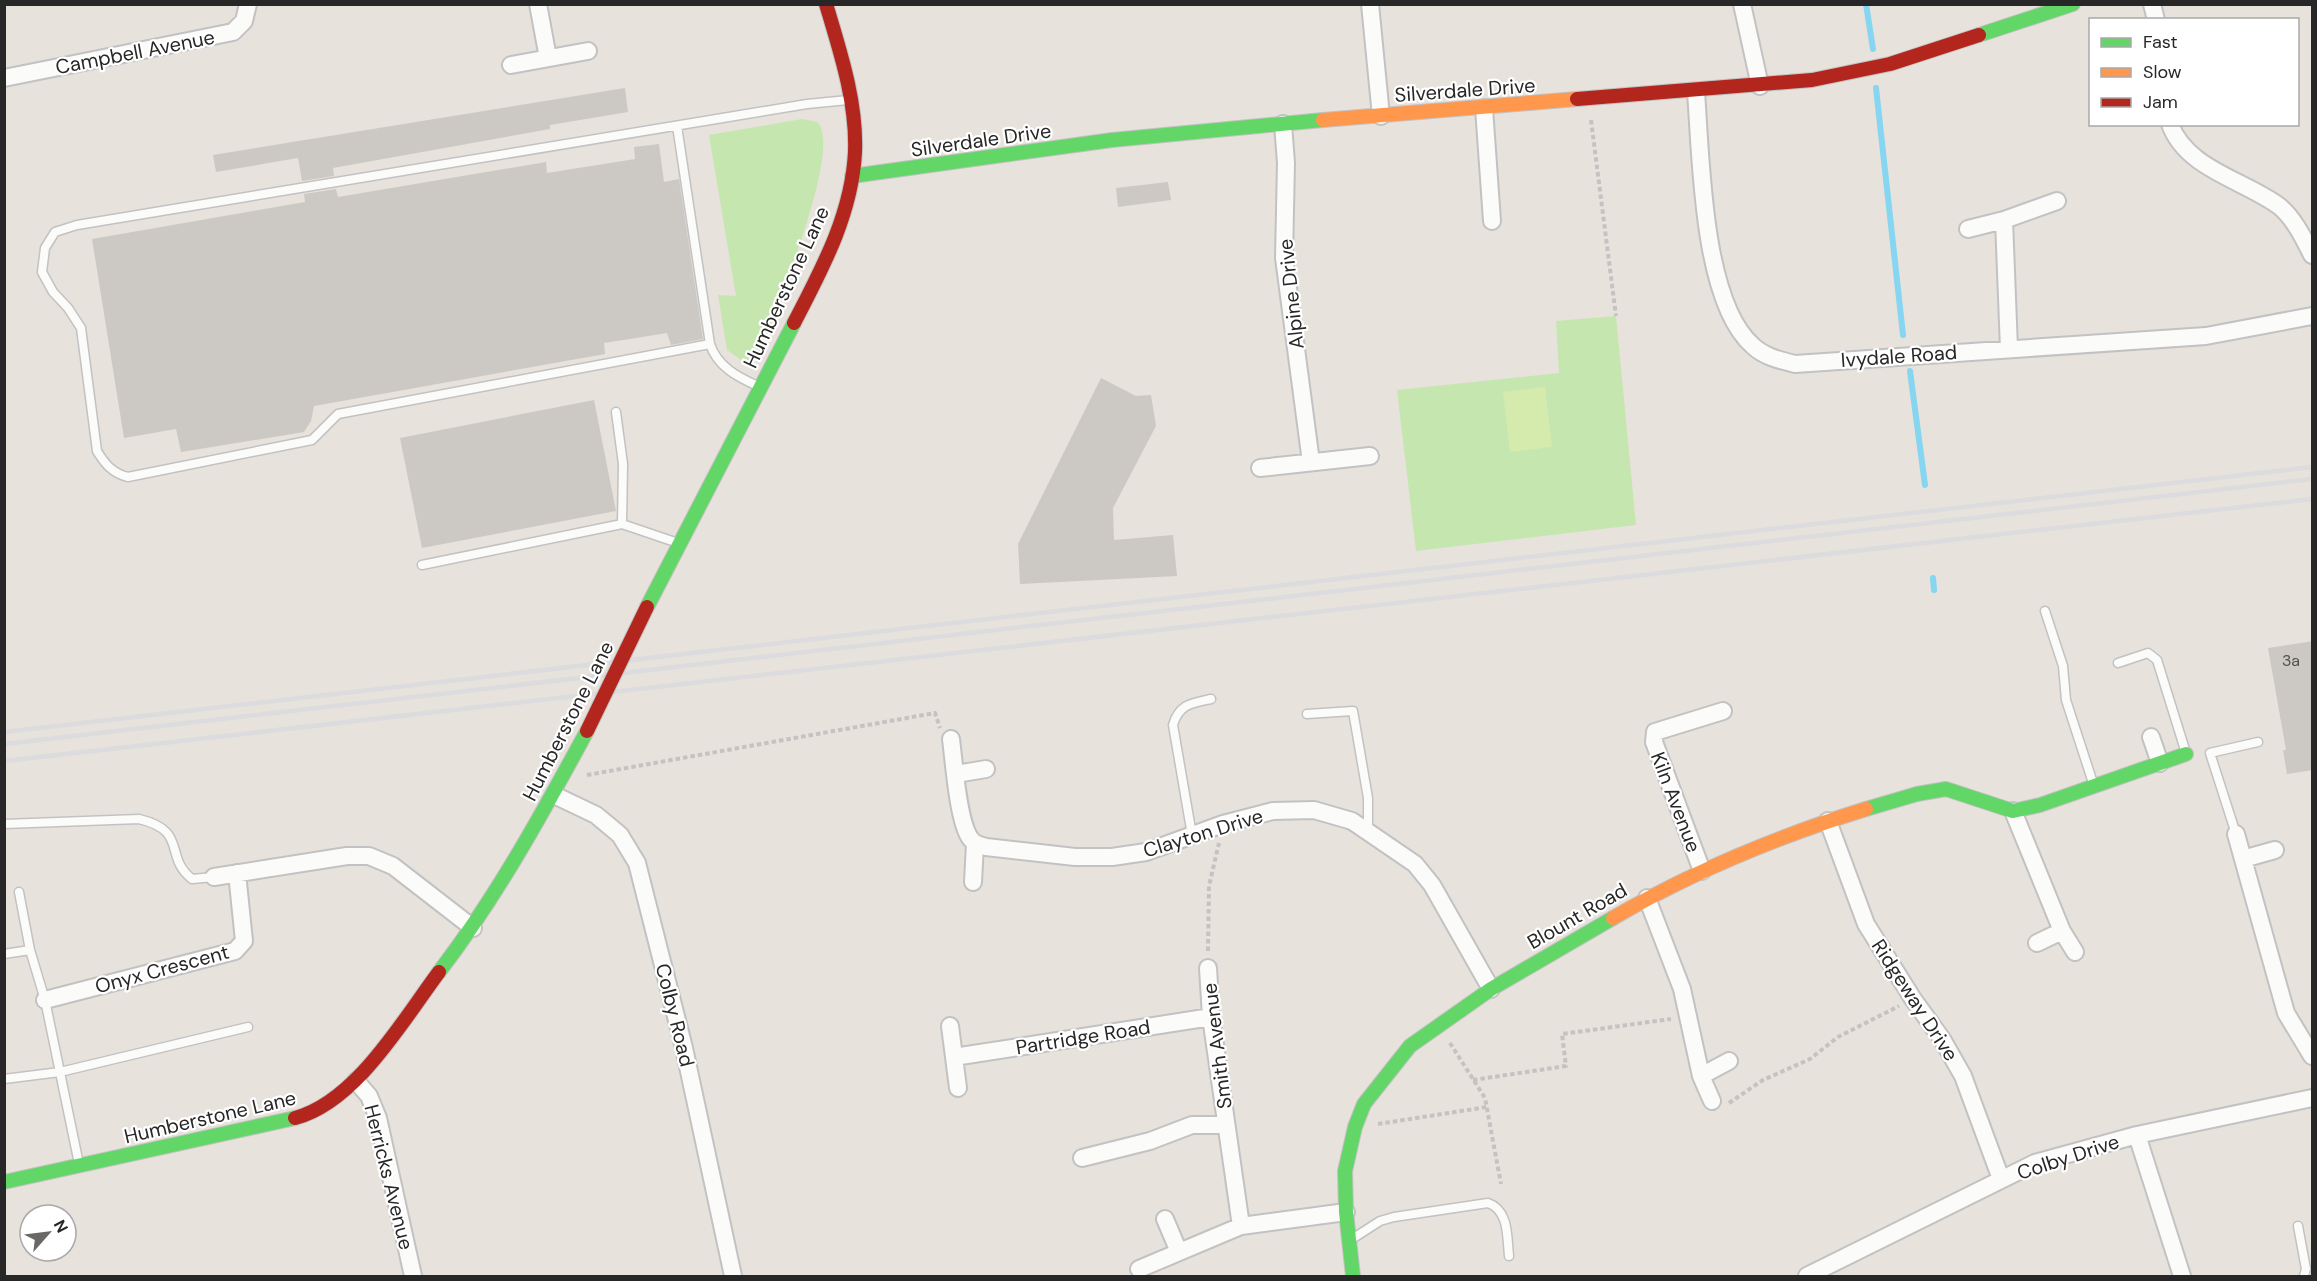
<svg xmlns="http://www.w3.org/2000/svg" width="2317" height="1281" viewBox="0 0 2317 1281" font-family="'DM Sans',sans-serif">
<rect width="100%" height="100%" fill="#e7e2dc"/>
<path fill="#c6e6b0" d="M802,119L817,122C845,146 771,321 758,356L752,362L746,363L727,350L718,295L736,296L709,135Z
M1616,316L1636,525L1416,551L1397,390L1559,373L1556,321Z"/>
<path fill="#d4ebad" d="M1545,387L1552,447L1510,452L1503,392Z"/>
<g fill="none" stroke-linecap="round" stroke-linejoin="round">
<path stroke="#86d5f1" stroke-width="6" d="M1866,4L1873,49
M1876,88L1903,335
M1910,371L1925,485
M1933,578L1934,590"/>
</g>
<path fill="#ccc8c3" d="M625,88L628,112L550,125V129L333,168L334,176L302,181L298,158L216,172L213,155Z
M659,144L664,182L679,179L703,339L671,345L667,333L604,343L605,354L314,406L311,421L304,432L181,452L176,429L124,438L92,239L305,202L304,194L336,189L338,197L546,162L547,173L635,159L634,147Z
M1168,182L1171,200L1118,207L1116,188Z
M1101,378L1136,396L1151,395L1156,426L1113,508L1114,540L1173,535L1177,576L1020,584L1018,544Z
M594,400L616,511L422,548L400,438Z
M2313,641V770L2287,774L2283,750H2286L2268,648Z"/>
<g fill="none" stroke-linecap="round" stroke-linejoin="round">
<defs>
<path id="lane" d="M677,126L710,344C717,366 737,377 758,386
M710,344L338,414L312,440L128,477C112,473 105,464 97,451L81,328L68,308L53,292L42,272L45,248L55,232L77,225L807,104L848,100
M616,412L623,464L622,524
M422,565L622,524L678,543
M2045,611L2063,666L2066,700L2093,783
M2118,663L2148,653L2157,660L2186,753
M1307,714L1353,711L1368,798V831
M4,824L139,819C189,831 163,856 192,879L214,877
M2236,834L2210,753L2258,742
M1192,835L1173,725C1179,704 1192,703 1211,699
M19,892L30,950
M4,954L30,950L45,1000L79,1164
M4,1079L60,1072L248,1027
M2298,1226L2306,1269L2304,1276
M1352,1239L1380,1221L1394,1217L1488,1203C1509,1210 1507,1237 1509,1256"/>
<path id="street" d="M538,4L548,58
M1370,4L1381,116
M1742,4L1760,86
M2152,4L2156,20
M511,65L588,51
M4,78L233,32L244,21L248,4
M1696,92C1701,157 1702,302 1753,346C1765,357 1779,360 1795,364L2206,336L2312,316
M1484,108L1492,221
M1283,124L1286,163L1284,258L1311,462
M2170,124C2186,169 2244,180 2279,206C2294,218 2304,239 2312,255
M2004,220L2009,349
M1968,229L2004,220L2057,201
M1260,468L1370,456
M2151,737L2160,763
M951,739C954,762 958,821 970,838C974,844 979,845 986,847L1075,857H1112L1146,852L1223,824L1273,811L1314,810L1352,821L1415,864L1432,885L1491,989
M956,774L986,769
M554,795L596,815L620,835L637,863L684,1048L733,1276
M2013,811L2062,931L2075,952
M1828,821L1866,924L1913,999L1942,1039L1963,1076L2001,1179
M2236,834L2286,1013L2312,1056
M2243,859L2275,850
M1702,871L1654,742L1655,732L1723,711
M214,877L347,856H369L393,866L473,928
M973,882L975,844
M1647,898L1682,989L1701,1076L1712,1101
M2037,943L2062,931
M1208,968L1211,1017L1241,1226
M45,1000L235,951L244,941L237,873
M950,1026L958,1088
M954,1057L1211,1017
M1701,1076L1729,1061
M356,1081L369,1096L378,1118L413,1276
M2137,1135L2182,1276
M1082,1158L1150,1141L1192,1125H1226
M1165,1219L1179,1252
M1139,1269L1241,1226L1346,1212
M1807,1276L2035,1163L2137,1135L2312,1098"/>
<path id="fast" d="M1979,35L2073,4
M852,176L1112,140L1323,120
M647,607L794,323
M1866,809L1917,794L1946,789L2013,811L2040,805L2186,754
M439,972C497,896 542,814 587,731
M4,1182L295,1118
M1353,1276L1346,1212L1345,1171L1355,1127L1364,1104L1410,1046L1491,989L1613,918"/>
<path id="slow" d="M1323,120L1577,99
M1613,918C1692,872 1779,836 1866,809"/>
<path id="jam" d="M1577,99L1812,80L1890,64L1979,35
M794,323C822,269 852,214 855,152C857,102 840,51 826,4
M295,1118C356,1102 403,1020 439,972"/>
</defs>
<use href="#lane" stroke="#c3c2c3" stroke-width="11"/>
<use href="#street" stroke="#c3c2c3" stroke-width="20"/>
<use href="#fast" stroke="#c3c2c3" stroke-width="16"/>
<use href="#slow" stroke="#c3c2c3" stroke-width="16"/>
<use href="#jam" stroke="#c3c2c3" stroke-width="16"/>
<path stroke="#c4c3c2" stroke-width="4" stroke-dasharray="4.5 3" stroke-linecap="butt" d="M1591,120L1616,316
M587,775L935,713L940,728
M1208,951L1209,886L1219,843
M1450,1043L1485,1098L1501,1184
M1473,1080L1566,1066L1562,1034L1671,1019
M1729,1103L1763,1080L1810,1059L1838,1037L1899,1006
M1378,1124L1487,1107"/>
<use href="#lane" stroke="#fbfbfa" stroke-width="8"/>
<use href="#street" stroke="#fbfbfa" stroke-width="16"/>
<use href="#fast" stroke="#63d668" stroke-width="14"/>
<use href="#slow" stroke="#ff974d" stroke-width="14"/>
<use href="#jam" stroke="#b3261e" stroke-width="14"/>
<path stroke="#dcdbdd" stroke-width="4.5" d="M4,732L2312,467
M4,744L2312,479
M4,761L2312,499"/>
<defs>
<path id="jam-bridge" d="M587,731L647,607"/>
</defs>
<use href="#jam-bridge" stroke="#c3c2c3" stroke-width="16" stroke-linecap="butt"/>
<use href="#jam-bridge" stroke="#b3261e" stroke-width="14"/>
</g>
<g text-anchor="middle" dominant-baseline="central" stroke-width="4.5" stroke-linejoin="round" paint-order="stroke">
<g font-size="16" fill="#525150">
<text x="2291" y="660">3a</text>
</g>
<g font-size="20" fill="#272727" stroke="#fff">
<text transform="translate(135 52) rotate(-11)">Campbell Avenue</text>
<text transform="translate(1465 90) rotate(-4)">Silverdale Drive</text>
<text transform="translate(981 140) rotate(-8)">Silverdale Drive</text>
<text transform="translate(786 287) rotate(-65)">Humberstone Lane</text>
<text transform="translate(1291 294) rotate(-96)">Alpine Drive</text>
<text transform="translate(1899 356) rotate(-4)">Ivydale Road</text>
<text transform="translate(568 721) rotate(-63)">Humberstone Lane</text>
<text transform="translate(1676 802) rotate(69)">Kiln Avenue</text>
<text transform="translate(1203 833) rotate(-17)">Clayton Drive</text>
<text transform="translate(1577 916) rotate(-30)">Blount Road</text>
<text transform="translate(162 969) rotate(-15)">Onyx Crescent</text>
<text transform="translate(1915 1000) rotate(57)">Ridgeway Drive</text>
<text transform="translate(675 1015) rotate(76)">Colby Road</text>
<text transform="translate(1083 1037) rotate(-9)">Partridge Road</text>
<text transform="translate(1217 1046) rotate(-97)">Smith Avenue</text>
<text transform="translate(210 1117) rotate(-13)">Humberstone Lane</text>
<text transform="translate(2068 1157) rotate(-18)">Colby Drive</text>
<text transform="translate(389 1177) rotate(76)">Herricks Avenue</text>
</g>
</g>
<rect width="2317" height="1281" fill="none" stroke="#272727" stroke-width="12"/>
<rect x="2089" y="18" width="210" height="108" fill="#ffffff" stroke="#a9a9a9" stroke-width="1.5"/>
<rect x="2101" y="38" width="30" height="9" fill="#63d668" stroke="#a9a9a9" stroke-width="1.5"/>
<text x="2143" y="48" font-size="18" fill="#272727">Fast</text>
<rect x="2101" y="68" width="30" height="9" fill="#ff974d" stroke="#a9a9a9" stroke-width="1.5"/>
<text x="2143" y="78" font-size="18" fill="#272727">Slow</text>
<rect x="2101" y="98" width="30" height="9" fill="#b3261e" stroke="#a9a9a9" stroke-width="1.5"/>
<text x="2143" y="108" font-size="18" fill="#272727">Jam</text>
<g transform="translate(48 1233) rotate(62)"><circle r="28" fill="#ffffff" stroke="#a9a9a9" stroke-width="1.5"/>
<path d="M0-4.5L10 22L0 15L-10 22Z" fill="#6a6866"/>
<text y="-9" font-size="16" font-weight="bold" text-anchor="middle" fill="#272727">N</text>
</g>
</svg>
